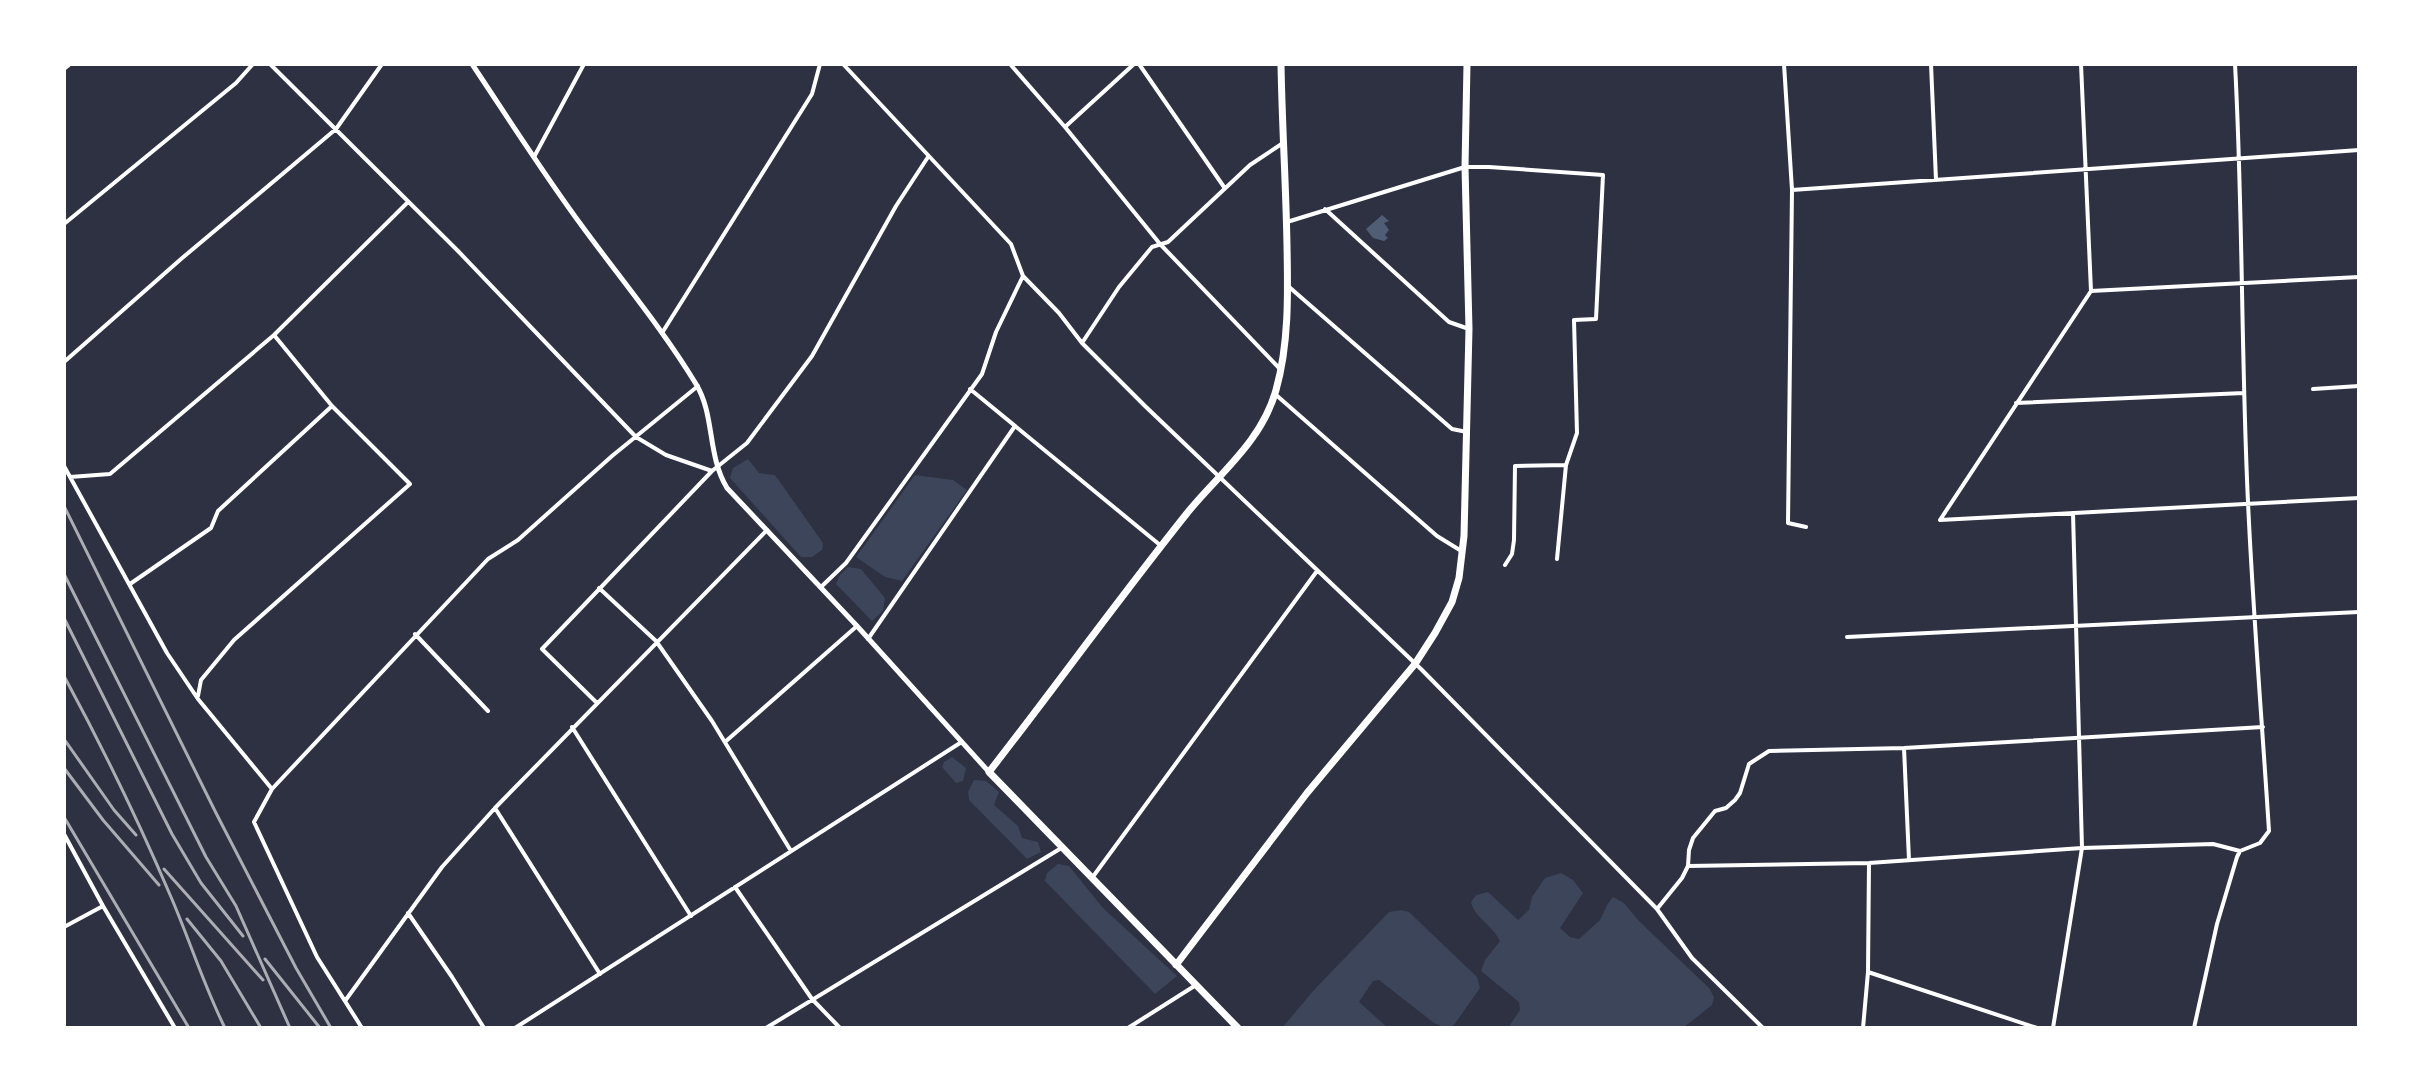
<svg xmlns="http://www.w3.org/2000/svg" width="2423" height="1092" viewBox="0 0 2423 1092" font-family="Mulish,sans-serif">
<rect width="100%" height="100%" fill="#2d3142"/>
<path fill="#3c4559" d="M748,459L759,473L775,475L823,543L822,550L812,557H801L730,478L733,468Z
M915,475L953,480L967,490L902,581L885,577L856,557Z
M848,567L861,569L885,598L883,611L872,621L836,584L840,575Z
M952,757L966,768L963,781L956,783L942,767L944,762Z
M974,780L986,781L999,792L994,805L1018,826L1022,838L1038,842L1041,852L1027,859L969,800L968,792Z
M1058,864L1069,866L1103,908L1177,976L1155,994L1045,881L1047,873Z
M1561,873L1573,880L1583,893L1560,928L1570,937L1579,939L1600,920L1607,905L1613,897L1624,903L1639,921L1710,989L1714,998L1712,1005L1683,1028H1508L1520,1010L1519,1002L1481,971L1485,960L1500,941C1493,926 1474,917 1471,902L1476,895L1488,892L1518,920L1529,910L1532,897L1545,878Z
M1401,910L1409,912L1477,977L1480,988L1454,1025L1446,1028L1434,1023L1379,980L1373,981L1359,1002L1388,1028H1282L1313,991L1389,912Z"/>
<path fill="#4f5d75" d="M1382,215L1389,221L1384,223L1389,230L1385,235L1388,238L1384,241L1373,238L1366,229Z"/>
<g fill="none" stroke-linecap="round" stroke-linejoin="round">
<path stroke="#fff" stroke-width="4" d="M270,64L458,251L636,437L666,455L712,471L747,443L812,356L896,206L928,157
M843,64L1011,244L1023,276L1059,313L1082,343L1145,406L1422,670L1657,909L1692,958L1763,1028
M1010,64L1065,127L1160,244L1281,370
M1139,64L1224,187
M1784,64L1792,190L1788,523L1806,527
M1931,64L1936,180
M64,69L70,64
M1065,127L1134,64
M534,157L584,64
M1792,190L2359,150
M1325,209L1449,322L1469,329
M1287,222L1465,167H1489L1603,175L1596,319L1574,320L1577,433L1566,465L1557,559
M64,224L236,83L253,64
M1288,286L1452,429L1467,432
M2091,291L2359,277
M662,333L812,94L820,64
M1082,343L1119,287L1152,247L1168,242L1250,165L1283,143
M64,362L181,259L336,129L382,64
M970,389L1160,545
M2313,389L2359,386
M1275,394L1437,536L1463,552
M2016,403L2244,393
M64,466L167,653L198,699L272,789L254,822L317,957L362,1028
M70,477L110,474L274,335L408,202
M1940,520L2091,291L2081,64
M1940,520L2359,498
M1505,565L1512,554L1514,540L1515,466L1566,465
M130,584L211,528L218,511L332,406
M821,587L846,563L982,374L996,332L1023,276
M599,588L656,641L712,721L791,851
M415,634L488,711
M1847,637L2359,612
M868,639L1015,426
M198,696L201,680L234,640L410,484L332,406L274,335
M597,703L542,649L712,471
M572,727L691,916
M725,742L857,626
M1904,748L1909,860
M272,789L488,559L518,540L612,456L698,386
M495,808L600,974
M64,834L103,906L175,1028
M1688,866L1869,863L2082,848L2213,844L2240,851
M1092,878L1317,571
M735,887L812,999L840,1028
M1657,909L1682,878L1688,866L1689,850L1693,838L1715,811L1726,808L1735,800L1740,793L1749,764L1769,751L1904,748L2263,727
M408,913L452,977L484,1028
M64,927L103,906
M1868,972L2037,1028
M345,1001L442,867L495,808L767,530
M515,1028L960,743
M766,1028L1063,847
M1128,1028L1196,985
M1863,1028L1868,972L1869,863
M2053,1028L2082,848L2073,513
M2194,1028L2217,924L2237,857L2240,851L2260,843L2269,831C2262,721 2253,612 2248,502C2241,356 2243,210 2235,64"/>
<path stroke="#fff" stroke-width="5" d="M472,64C508,118 543,173 582,226C620,278 662,328 696,384C715,415 707,455 727,488L857,626L989,772"/>
<path stroke="#fff" stroke-width="7" d="M1176,965L1307,793L1415,664L1435,633L1452,602L1459,578L1464,536L1469,329L1465,167L1467,64
M1238,1028L989,772C1056,686 1120,597 1188,512C1220,473 1262,441 1276,390C1289,344 1288,294 1287,246C1286,185 1282,125 1281,64"/>
<path stroke="#abadb3" stroke-width="3" d="M64,506L216,813L296,968L331,1028
M64,574L206,857L236,906L290,1028
M64,618L172,834L201,883L243,936
M64,676C103,748 139,822 171,897C190,941 204,986 225,1028
M64,739L114,810L136,835
M64,768L103,820L159,885
M64,817L189,1028
M164,869L263,980
M187,919L221,961L261,1028
M265,959L320,1028"/>
</g>
<rect width="2423" height="1092" fill="none" stroke="#ffffff" stroke-width="132"/>
</svg>
